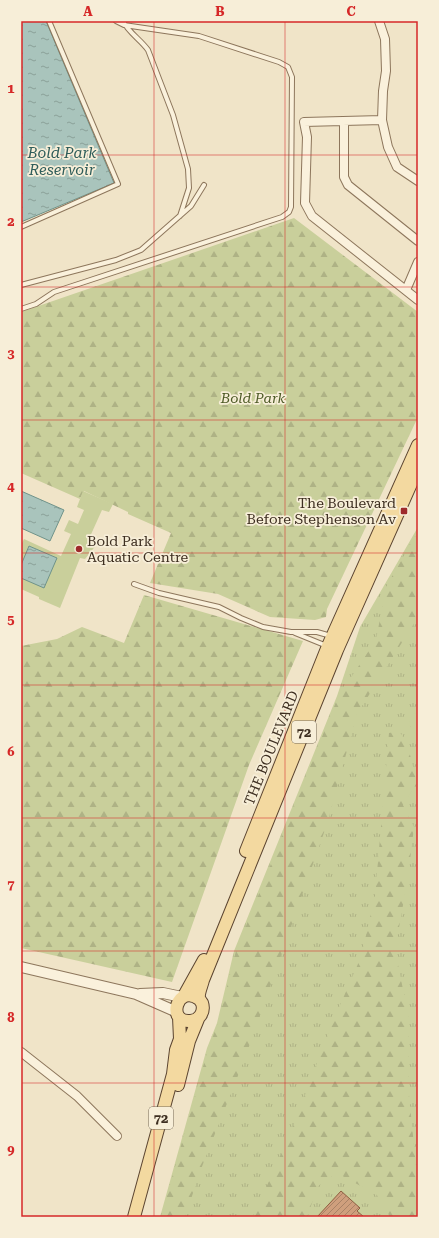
<svg xmlns="http://www.w3.org/2000/svg" width="439" height="1238" viewBox="0 0 439 1238" font-family="'Roboto Serif',serif">
<defs>
<pattern id="grass-tufts" width="24" height="20" patternUnits="userSpaceOnUse"><rect width="24" height="20" fill="#c9cf9b"/><path d="M3 7l-1-3M5 7V3M7 7l1-3M15 17l-1-3M17 17v-4M19 17l1-3" fill="none" stroke="#aeb285"/></pattern>
<pattern id="forest-firs" width="22" height="20" patternUnits="userSpaceOnUse"><rect width="22" height="20" fill="#c9cf9b"/><path d="M5 1l3.5 6h-7zM16 11l3.5 6h-7z" fill="#aeb285"/></pattern>
<pattern id="water-ripples" width="26" height="14" patternUnits="userSpaceOnUse"><rect width="26" height="14" fill="#a9c4bc"/><path d="M2 4q2-2 4 0t4 0M15 11q2-2 4 0t4 0" fill="none" stroke="#8ba098"/></pattern>
<pattern id="building-hatch" width="6" height="6" patternUnits="userSpaceOnUse"><rect width="6" height="6" fill="#cf9f7d"/><path d="M-1 1l2-2M0 6l6-6M5 7l2-2" fill="none" stroke="#a98266"/></pattern>
</defs>
<rect width="100%" height="100%" fill="#f0e4c8"/>
<path fill="url(#grass-tufts)" d="M418,527V1217H160L207,1048L217,1023L234,951L337,696L360,627Z"/>
<path fill="url(#forest-firs)" d="M294,218L418,312V417L327,609L326,617L315,620L270,617L218,594L150,583L171,533L128,514V512L84,491L80,499L21,473V312Z
M418,531V617L357,714L327,824L245,1058L201,1169L185,1217H161L208,1049L218,1023L236,951L338,697L376,640L386,587Z
M144,595L303,641L249,765L172,982L21,948V646L57,639L82,627L124,643Z
M399,731L407,743L417,782L403,805L414,827L408,877L395,950L409,1019V1095L416,1166L418,1171V1217H390L377,1195L337,1173L318,1186L307,1217H253L293,1127L331,1026L361,957L375,896L389,733Z"/>
<path fill="#c9cf9b" d="M83,491L113,504L109,512L102,510L88,541L97,544L85,559L80,558L60,608L39,599V597L21,589V545L24,539L61,556L71,534L64,531L69,520L78,524L84,510L77,507Z
M418,712V736L409,725C410,718 411,715 418,712Z"/>
<path fill="url(#water-ripples)" stroke="#6f938a" d="M21,21H46L114,183L21,222Z
M21,491L64,510L50,541L21,528Z
M29,546L57,558L44,588L21,578V565Z"/>
<path fill="url(#building-hatch)" stroke="#8d5f41" d="M341,1191L360,1208L357,1211L364,1217H317Z"/>
<g fill="none" stroke-linecap="round" stroke-linejoin="round">
<defs>
<path id="service" d="M123,21C128,32 141,40 148,50L173,115L188,169L189,188L180,216
M21,227L118,184L49,21
M21,285L116,260L141,250L191,206L204,185
M21,309L36,304L54,292L282,217L289,212L291,207L292,77L288,67L279,62L199,36L124,25L116,21
M134,584L159,593L219,607L241,618L263,627L291,632H317L331,636
M295,633L327,646"/>
<path id="minor" d="M379,21L385,39L386,71L383,91L382,120L388,147L397,167L418,181
M382,120L304,122L307,137L305,203L312,216L418,300
M344,121V177L348,185L418,241
M406,290L418,262
M21,1052L77,1096L117,1136"/>
<path id="tertiary" d="M21,967L136,994L177,1012
M140,994L163,993L182,997"/>
<path id="primary" d="M246,851L328,646L418,445
M184,996L204,960
M199,999C177,983 166,1023 190,1021C199,1021 205,1012 202,1003C202,1003 199,999 199,998C198,993 202,985 203,980L337,650L418,468
M178,1085L189,1041L198,1019
M134,1217L173,1074L176,1050L180,1039L179,1017"/>
</defs>
<use href="#service" stroke="#8d765c" stroke-width="6"/>
<use href="#minor" stroke="#8d765c" stroke-width="10"/>
<use href="#tertiary" stroke="#8d765c" stroke-width="12"/>
<use href="#primary" stroke="#5b4430" stroke-width="14"/>
<use href="#service" stroke="#faf1dc" stroke-width="4"/>
<use href="#minor" stroke="#faf1dc" stroke-width="8"/>
<use href="#tertiary" stroke="#faf1dc" stroke-width="10"/>
<use href="#primary" stroke="#f3d9a0" stroke-width="12"/>
</g>
<path fill="none" stroke="#d62828" stroke-width="1" stroke-opacity="0.55" d="M154,21V1217M285,21V1217M21,155H418M21,287H418M21,420H418M21,553H418M21,685H418M21,818H418M21,951H418M21,1083H418"/>
<g fill="#9e2a2b" stroke="#f7eed8" stroke-width="1.5">
<rect x="400" y="507" width="8" height="8" rx="2"/>
<circle cx="79" cy="549" r="4"/>
</g>
<g text-anchor="middle" dominant-baseline="central" stroke-width="3.5" stroke-linejoin="round" paint-order="stroke">
<g fill="#f7eed8" stroke="#756857" stroke-width="1">
<rect x="292" y="721" width="24" height="22" rx="3"/>
<rect x="149" y="1107" width="24" height="22" rx="3"/>
</g>
<g font-size="13" font-weight="bold" fill="#3d2e20">
<text x="304" y="732">72</text>
<text x="161" y="1118">72</text>
</g>
<g font-size="14" font-style="italic" fill="#4d5a26" stroke="#f7eed8">
<text x="253" y="398">Bold Park</text>
</g>
<g font-size="14" fill="#3d2e20" stroke="#f7eed8" text-anchor="end">
<text x="396" y="503">The Boulevard<tspan x="396" dy="16">Before Stephenson Av</tspan></text>
<text x="87" y="541" text-anchor="start">Bold Park<tspan x="87" dy="16">Aquatic Centre</tspan></text>
</g>
<g font-size="14" fill="#3d2e20" stroke="#f7eed8">
<text transform="translate(271 748) rotate(-68)">THE BOULEVARD</text>
</g>
<g font-size="15" font-style="italic" fill="#2f5d5a" stroke="#f7eed8">
<text x="62" y="153">Bold Park<tspan x="62" dy="17">Reservoir</tspan></text>
</g>
</g>
<rect width="439" height="1238" fill="none" stroke="#f7eed8" stroke-width="44"/>
<rect x="22" y="22" width="395" height="1194" fill="none" stroke="#d62828" stroke-width="1.5"/>
<g font-size="13" text-anchor="middle" font-weight="bold" fill="#d62828">
<text x="88" y="16">A</text>
<text x="220" y="16">B</text>
<text x="351" y="16">C</text>
<text x="11" y="93">1</text>
<text x="11" y="226">2</text>
<text x="11" y="358">3</text>
<text x="11" y="491">4</text>
<text x="11" y="624">5</text>
<text x="11" y="756">6</text>
<text x="11" y="889">7</text>
<text x="11" y="1022">8</text>
<text x="11" y="1154">9</text>
</g>
</svg>
